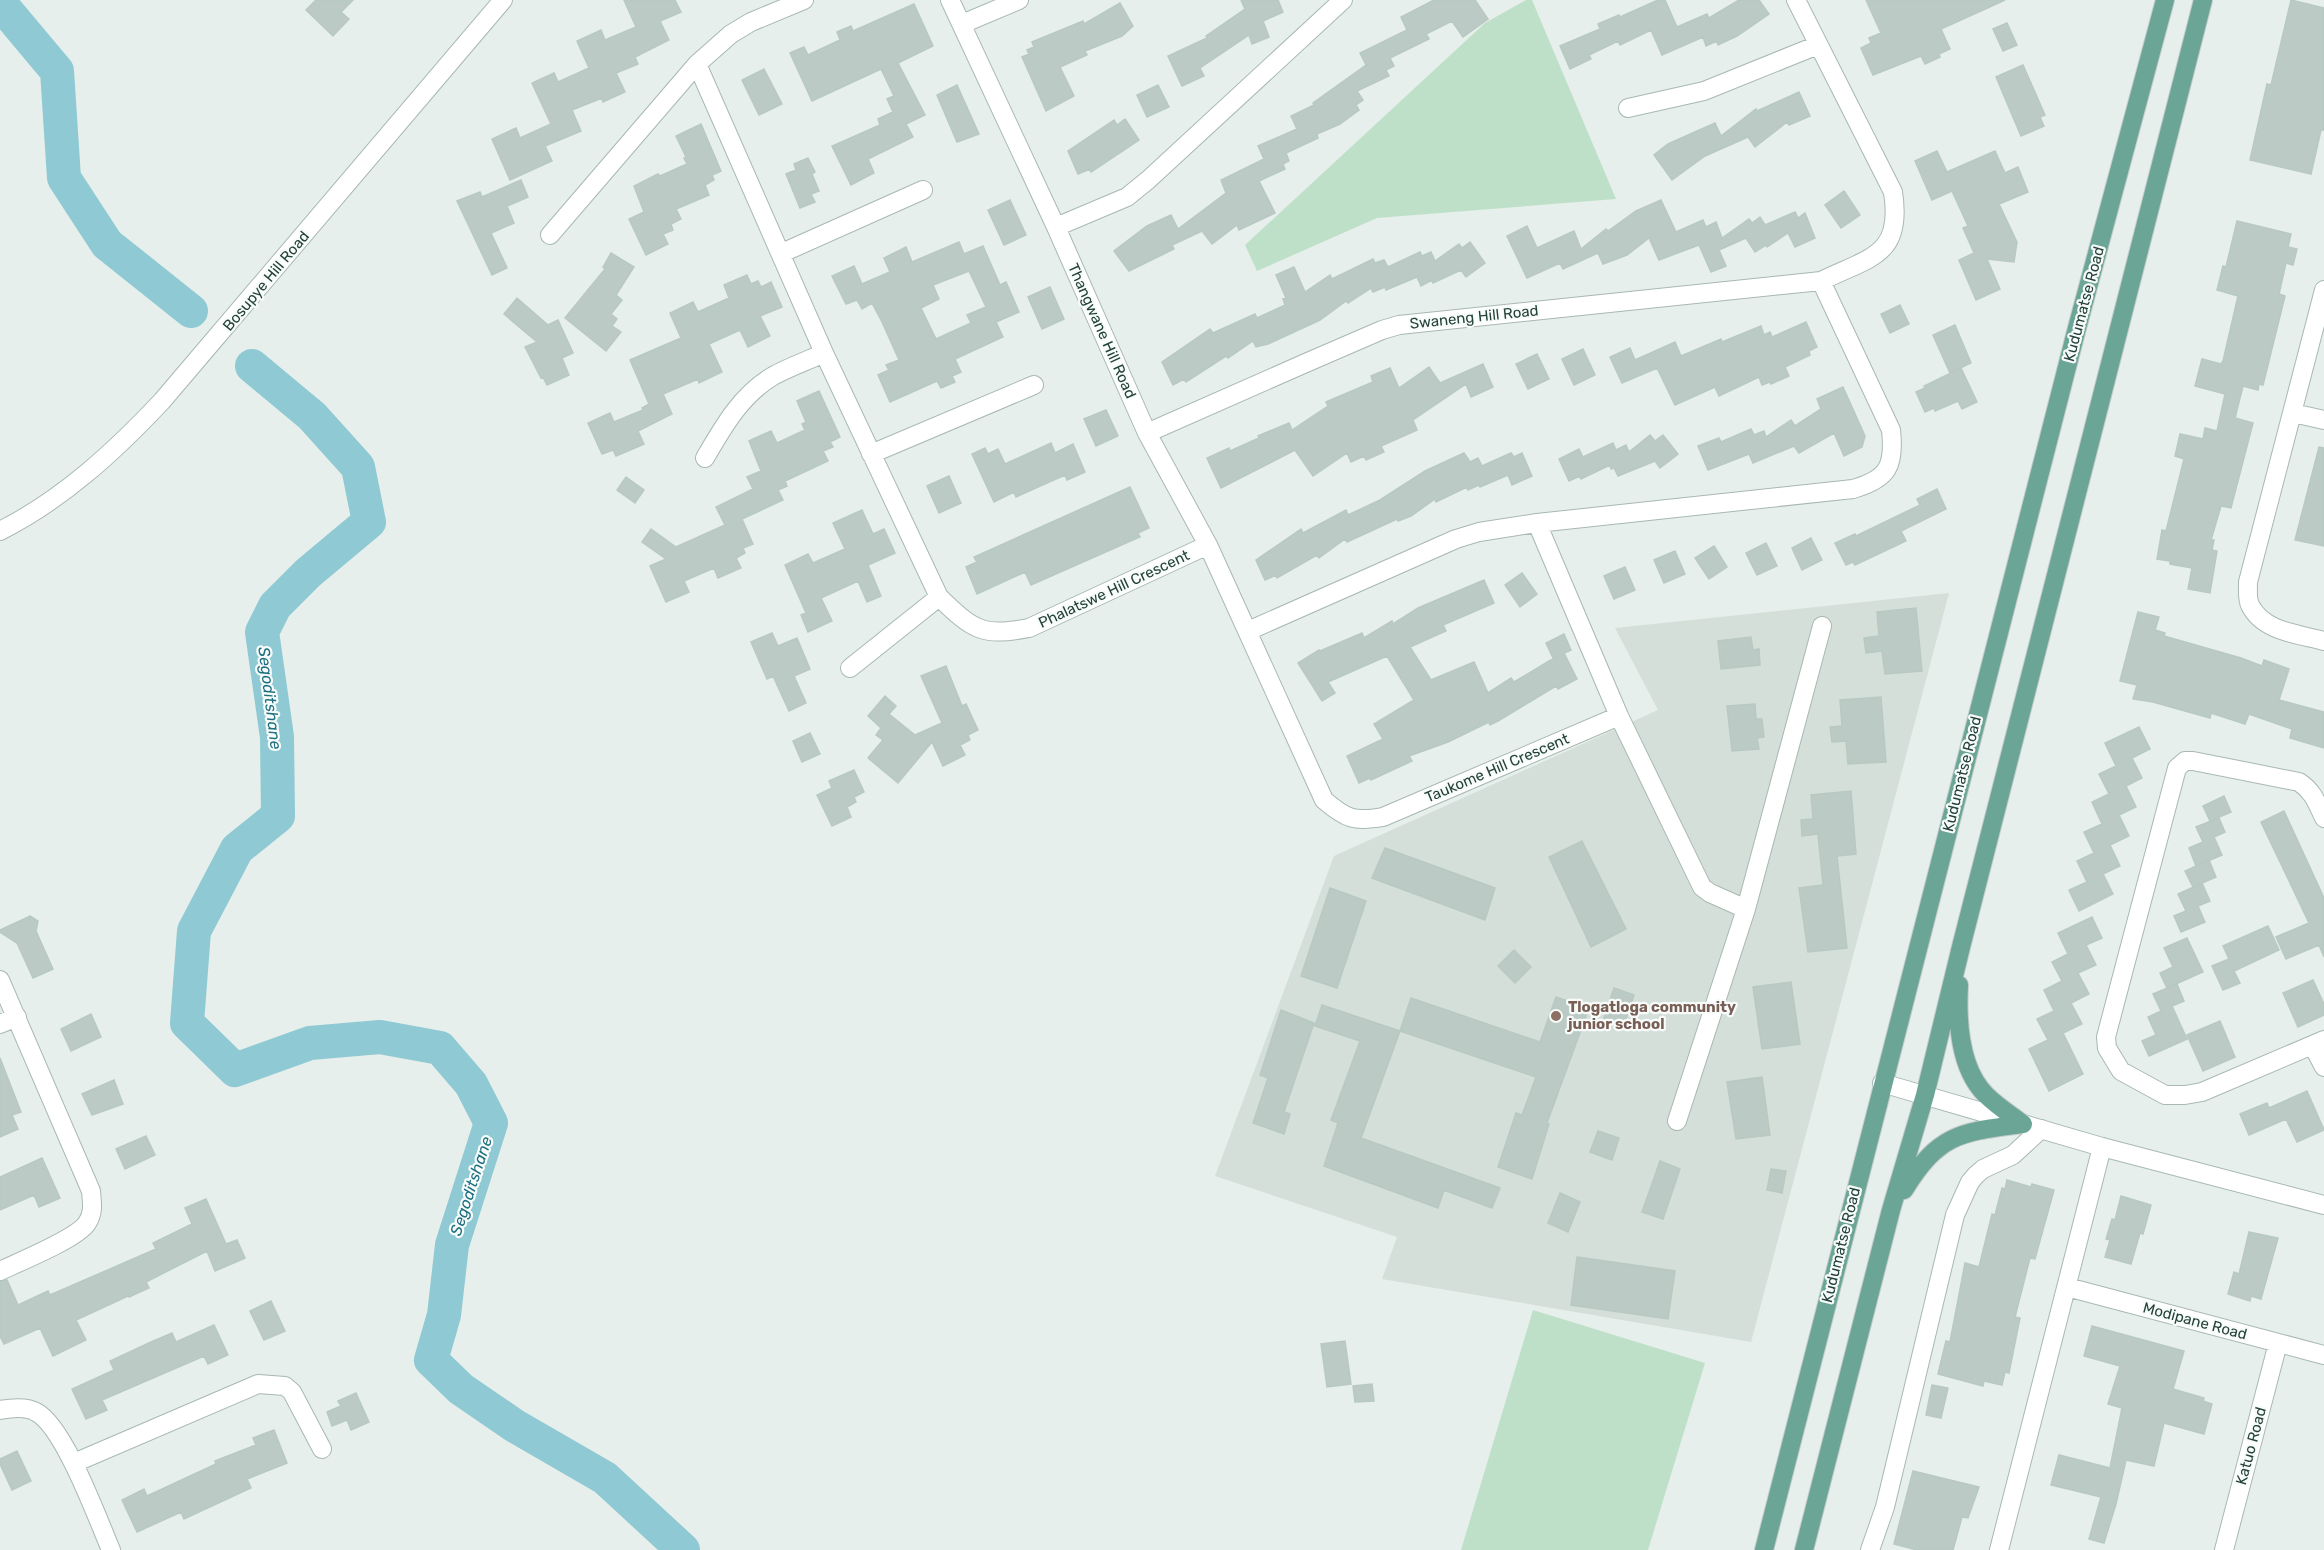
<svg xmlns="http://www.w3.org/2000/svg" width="2324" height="1550" viewBox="0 0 2324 1550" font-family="Rubik,sans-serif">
<rect width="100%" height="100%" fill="#e6efeb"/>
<path fill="#d4dfda" d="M1949,593L1751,1342L1382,1279L1397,1237L1215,1176L1334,856L1658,710L1615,628Z"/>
<path fill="#bfe0c8" d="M1526,0H1532L1616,199L1377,218L1257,271L1245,245L1485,23Z
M1533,1310L1705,1363L1648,1550H1461Z"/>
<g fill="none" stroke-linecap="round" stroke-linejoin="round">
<path stroke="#8ec9d4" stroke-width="34" d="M0,3L57,71L64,178L107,244L191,311
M252,366L312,416L358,467L369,522L308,573L275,606L262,632L277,737L278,816L237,849L194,931L187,1023L235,1070L310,1043L380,1037L440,1048L471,1084L491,1123L452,1245L444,1315L431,1360L461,1389L515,1426L605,1478L683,1550"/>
</g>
<path fill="#bbcac4" stroke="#b8c9c2" stroke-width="1.5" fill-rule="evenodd" d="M316,0H353L341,12L349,19L333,36L306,10Z
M624,0H675L681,12L660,21L669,40L635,57L638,64L616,73L625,92L603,102L602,98L572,110L581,131L545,146L552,161L510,180L492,139L516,128L520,138L551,124L532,83L554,73L558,82L589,68L577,41L601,30L605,40L636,27Z
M1241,0H1278L1283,12L1263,21L1269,37L1252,44L1249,35L1200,68L1204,76L1182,86L1168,56L1207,38L1206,36L1245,9Z
M1434,0H1475L1488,19L1463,37L1452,21L1426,34L1429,39L1390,58L1394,66L1386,70L1389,76L1357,91L1363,100L1356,105L1359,110L1340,124L1317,134L1318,138L1286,153L1289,161L1283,164L1285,169L1259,181L1275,213L1239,230L1237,225L1212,244L1202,231L1172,245L1174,249L1129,271L1114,251L1147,226L1171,215L1178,229L1226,193L1221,180L1264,159L1258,146L1297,129L1291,116L1314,105L1313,103L1366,65L1360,53L1407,30L1401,17Z
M1658,0H1665L1677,27L1707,14L1709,18L1739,0H1759L1769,14L1737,36L1718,45L1717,41L1706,46L1703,37L1662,55L1651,30L1620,45L1618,41L1589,55L1591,59L1570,69L1560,46L1600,29L1598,24L1619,15L1620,17Z
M1866,0H2005L1941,29L1950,49L1939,54L1940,57L1925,64L1921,56L1873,75L1861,48L1871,43L1869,38L1881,33Z
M2291,0L2324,8V130H2321L2311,174L2250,160L2267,84L2271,85Z
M1120,3L1133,26L1122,36L1085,51L1087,55L1060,67L1074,96L1046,111L1022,57L1029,54L1027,50L1034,47L1032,42L1083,21L1084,24Z
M914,4L933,46L898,63L925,115L906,124L913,137L868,159L874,173L851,185L832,146L880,125L878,119L893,112L887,99L894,96L881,69L812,101L790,53L804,47L808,55L840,40L837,32L851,26L853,31Z
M2007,23L2017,45L2003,51L1993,29Z
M2023,65L2045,115L2040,117L2044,126L2021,136L1996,77Z
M764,69L782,104L759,115L742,80Z
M957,85L979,134L957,142L937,95Z
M1158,85L1169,107L1147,117L1137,95Z
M1799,92L1810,116L1789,125L1787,122L1755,147L1748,137L1705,156L1672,180L1654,155L1668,144L1715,123L1721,136L1756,109L1757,111Z
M1125,119L1139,140L1091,172L1090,169L1078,174L1068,151L1114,120L1117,125Z
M701,124L721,171L712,175L714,180L705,185L709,195L676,209L681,219L671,224L673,230L663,234L668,244L646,255L629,219L644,212L634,186L658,174L660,176L687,164L684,158L686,157L676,136Z
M1937,151L1947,172L1995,151L2005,173L2018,167L2028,192L1999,204L2017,242L2014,262L1987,259L2000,289L1976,300L1959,260L1974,253L1963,228L1968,226L1952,191L1932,200L1915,161Z
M808,158L815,172L812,174L819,191L811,194L815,202L800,208L786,174L796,170L794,164Z
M521,180L528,197L507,206L514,223L491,233L507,268L492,275L457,201L480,192L482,197Z
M1844,191L1860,215L1841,228L1825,205Z
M1010,200L1026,235L1004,245L988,210Z
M1661,200L1676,232L1703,220L1706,227L1716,222L1722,238L1749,219L1752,223L1760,217L1765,225L1795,212L1798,218L1805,213L1815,238L1795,247L1788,233L1767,247L1766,245L1755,252L1746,238L1719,250L1726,266L1711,272L1699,245L1659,260L1649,238L1627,255L1603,264L1598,253L1563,269L1560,263L1527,278L1507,236L1527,226L1537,248L1574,231L1581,249L1606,229L1608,231L1636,211Z
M2237,221L2291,234L2288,247L2297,249L2293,265L2286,263L2279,294L2285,296L2263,385L2259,384L2258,390L2243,386L2235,418L2253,423L2231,508L2221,506L2211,540H2214L2212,550L2217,551L2210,593L2188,589L2192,568L2170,564V561L2157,559L2162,530L2166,531L2184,459L2175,456L2180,434L2203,439L2205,428L2217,431L2225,394L2195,386L2202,359L2221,364L2223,361L2238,296L2217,290L2223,266L2226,267Z
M959,242L964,254L983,246L1000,285L1006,282L1019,312L996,322L1003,337L955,359L961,372L952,376L955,382L941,388L937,381L890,402L878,375L889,370L886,365L899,360L882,322L872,303L862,309L857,300L846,304L832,276L854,266L862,284L890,272L884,258L906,247L912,262ZM969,271L986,307L967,315L971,323L936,339L921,308L939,299L933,285Z
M1470,242L1485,263L1466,277L1461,270L1433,283L1432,280L1421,286L1417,277L1386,290L1385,287L1373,292L1371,288L1348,303L1346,301L1320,320L1268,344L1256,347L1253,341L1228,358L1226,356L1186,382L1184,379L1173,385L1162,362L1210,329L1213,333L1255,314L1257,318L1285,305L1283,299L1286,298L1276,275L1294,267L1305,292L1330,275L1332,279L1373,259L1375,263L1384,260L1388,267L1420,252L1422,256L1431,252L1435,261L1459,244L1462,248Z
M611,253L634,267L616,295L622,300L611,314L617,319L612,326L621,332L606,351L565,318L605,269L603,267Z
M747,275L751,284L758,281L761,287L771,282L782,307L760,316L770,336L748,347L740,330L709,344L722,372L699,383L698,379L663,394L672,414L638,431L644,444L616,456L613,450L602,454L588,423L610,413L614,422L643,410L642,408L649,404L630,360L681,338L670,313L693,302L698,312L729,298L724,285Z
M1050,287L1064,319L1042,329L1028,297Z
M517,298L548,325L558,320L573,353L562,358L569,375L547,385L543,377L541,378L525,347L537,342L504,314Z
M1900,305L1909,324L1890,333L1881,314Z
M1806,322L1817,347L1809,351L1810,355L1785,367L1789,376L1771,384L1770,382L1762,385L1759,377L1719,396L1715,387L1675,405L1657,368L1622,383L1610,357L1630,348L1635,360L1675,342L1681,356L1721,339L1722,342L1761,326L1764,335L1770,332L1772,337Z
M1955,325L1971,363L1950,373L1933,335Z
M1583,349L1595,375L1574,385L1562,359Z
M1537,354L1549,379L1528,389L1516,364Z
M1483,364L1493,387L1471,397L1466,384L1413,420L1417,430L1381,446L1384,452L1366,460L1364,456L1351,462L1347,453L1313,476L1295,450L1221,488L1207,458L1229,448L1230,451L1259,438L1258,436L1289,423L1292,430L1328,406L1326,402L1373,382L1371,376L1390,368L1399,388L1429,367L1440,383Z
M1961,368L1977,402L1962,409L1958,401L1935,411L1934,408L1925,412L1916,392L1925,388L1924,386Z
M1843,387L1865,436L1862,447L1844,456L1834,433L1799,453L1794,446L1753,463L1749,454L1708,470L1698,446L1719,438L1721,442L1751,429L1754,435L1764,431L1766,437L1791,420L1795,426L1821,409L1817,399Z
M819,391L840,437L830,442L833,447L823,451L828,461L785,481L787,486L778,490L783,500L742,519L753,544L743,548L745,553L736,558L741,568L718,578L714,568L684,581L689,592L666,602L650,566L666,559L642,542L651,529L676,547L725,525L716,507L753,489L747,477L761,471L749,441L771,431L777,443L805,430L802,424L806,422L797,401Z
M1106,410L1118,436L1096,446L1084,419Z
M1650,435L1655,441L1663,435L1678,454L1660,468L1655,461L1618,476L1614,468L1611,469L1610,465L1581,479L1580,476L1569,481L1559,459L1579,449L1583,457L1613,443L1616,450L1626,445L1629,452Z
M1051,443L1055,453L1073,444L1085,472L1067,480L1065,475L1016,497L1014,492L994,502L972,454L985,448L988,454L998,449L1005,464Z
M2319,447L2324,448V546L2295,540Z
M1464,453L1470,462L1478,458L1482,466L1511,453L1514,457L1522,453L1532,476L1512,485L1508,475L1480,487L1479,485L1468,490L1467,487L1436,502L1435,499L1411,516L1398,521L1397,519L1347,542L1345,539L1319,558L1317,555L1277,578L1276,575L1265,580L1256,560L1301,529L1303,533L1346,510L1348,515L1380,500L1425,471Z
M949,476L961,503L939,513L927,486Z
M626,477L644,490L635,503L617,490Z
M1130,487L1149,528L1138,533L1140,537L1031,585L1025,572L977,594L966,567L977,562L974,557Z
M1937,489L1946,509L1901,531L1906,541L1855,565L1853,562L1846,565L1835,543L1855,534L1856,536L1920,505L1917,499Z
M862,510L873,534L884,529L895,553L868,565L881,596L867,602L858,581L821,598L832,621L808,632L801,615L806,613L785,565L808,554L813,563L845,549L833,523Z
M1811,538L1822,560L1802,570L1792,548Z
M1766,543L1777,566L1757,575L1746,553Z
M1714,546L1727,567L1709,579L1695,558Z
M1675,551L1685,574L1664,583L1654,560Z
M1625,567L1635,590L1614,599L1604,576Z
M1522,573L1537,594L1520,607L1505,585Z
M1484,580L1494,603L1443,625L1446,631L1410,647L1431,680L1474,662L1488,693L1511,678L1514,682L1559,655L1553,658L1546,643L1564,634L1571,650L1564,653L1577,679L1558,689L1556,686L1498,721L1490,725L1489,722L1448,742L1409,756L1412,761L1371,780L1370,778L1359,783L1347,756L1383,739L1374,724L1414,700L1387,656L1328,682L1335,693L1322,701L1298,663L1319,650L1320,651L1362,633L1364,638L1392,621L1393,624L1418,608Z
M1916,608L1922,671L1885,674L1882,651L1866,653L1864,638L1879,636L1877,612Z
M2138,612L2159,617L2155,630L2165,633L2164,636L2241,658L2262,666L2264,660L2289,669L2279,700L2324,712V748L2290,738L2292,729L2249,714L2245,724L2211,713L2210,718L2153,702L2133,699L2137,685L2120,681Z
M772,633L778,646L797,638L810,669L794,676L806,703L789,711L773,676L767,679L751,642Z
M1751,637L1753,650L1759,649L1760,665L1721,669L1718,641Z
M946,666L962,706L966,704L978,730L968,735L970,740L960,745L965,755L943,766L932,742L898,783L868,758L883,740L876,735L881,728L868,716L885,696L896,706L889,714L915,735L942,723L921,676Z
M1881,697L1886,762L1848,764L1846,741L1832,742L1830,727L1842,726L1840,700Z
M1755,704L1756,719H1762L1764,737L1757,738L1759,749L1732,751L1727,706Z
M2139,727L2150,749L2132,758L2142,778L2126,786L2136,807L2119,815L2129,836L2110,845L2120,866L2103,874L2113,894L2079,911L2069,890L2087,882L2077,861L2094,853L2084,832L2102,824L2092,802L2109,794L2099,774L2116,766L2105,743Z
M810,733L820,754L802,762L793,741Z
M854,770L864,792L854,797L856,802L847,807L851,817L832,826L817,795L832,788L829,781Z
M1851,791L1856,854L1837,856L1847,948L1808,952L1799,888L1823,885L1818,834L1802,836L1801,820L1813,819L1811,795Z
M2224,796L2231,812L2210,821L2203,806Z
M2284,811L2324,898V957L2319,945L2286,959L2276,937L2309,923L2261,822Z
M2219,818L2225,832L2214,837L2222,855L2196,866L2189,848L2203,842L2196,827Z
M1582,841L1626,929L1591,947L1549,857Z
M1385,848L1495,888L1485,920L1372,878Z
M2209,860L2216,877L2193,887L2185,871Z
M2202,883L2210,901L2198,906L2205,922L2181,932L2174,916L2186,911L2178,894Z
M1330,888L1366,901L1337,988L1301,976Z
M30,916L38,921L36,931L53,969L33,978L17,943L0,932V930Z
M2092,917L2102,938L2086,945L2096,965L2078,973L2089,994L2071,1003L2082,1024L2063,1033L2083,1074L2049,1091L2029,1049L2048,1040L2037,1019L2054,1011L2044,990L2062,981L2052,962L2068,954L2058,933Z
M2268,926L2279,950L2234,971L2240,983L2223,990L2212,966L2229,959L2223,946Z
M2187,938L2203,972L2167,988L2160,973L2173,967L2164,948Z
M1514,950L1531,967L1515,983L1498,966Z
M2313,980L2324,1004V1015L2298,1027L2283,993Z
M1791,982L1800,1044L1762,1049L1753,987Z
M2177,984L2184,1001L2172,1006L2187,1039L2149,1056L2142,1041L2156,1035L2148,1017L2161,1011L2153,994Z
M1614,988L1634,995L1624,1025L1604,1018Z
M1556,997L1589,1008L1547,1123L1549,1124L1532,1179L1498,1167L1516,1113L1522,1115L1536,1077L1400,1031L1411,998L1540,1042Z
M1322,1005L1400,1031L1361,1138L1500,1188L1492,1208L1444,1190L1438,1208L1324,1166L1338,1123L1331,1120L1360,1041L1315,1026Z
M1281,1010L1314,1023L1284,1112L1290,1114L1284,1134L1253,1123L1268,1078L1260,1075Z
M91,1014L101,1037L71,1051L61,1029Z
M2220,1021L2235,1057L2203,1071L2187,1035Z
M0,1058L21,1112L12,1115L18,1129L0,1137Z
M1762,1077L1770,1135L1736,1139L1727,1082Z
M114,1080L123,1104L92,1115L82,1094Z
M2307,1091L2324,1130L2297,1142L2286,1119L2249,1135L2240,1114L2267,1103L2269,1108Z
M1598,1131L1619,1138L1612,1160L1590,1152Z
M146,1136L155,1155L125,1169L116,1149Z
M42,1158L60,1198L39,1207L34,1195L0,1210V1177Z
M1660,1161L1680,1169L1663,1219L1642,1212Z
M1771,1169L1786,1171L1782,1193L1767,1190Z
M2007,1180L2031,1187L2032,1184L2054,1190L2035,1259L2030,1258L2015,1317L2020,1318L2009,1373L2005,1372L2002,1385L1984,1381L1983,1386L1938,1374L1946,1341L1950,1342L1965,1263L1979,1267L1992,1214L1995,1215L2002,1188L2005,1189Z
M1560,1193L1580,1202L1568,1232L1548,1223Z
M2121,1196L2151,1205L2143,1234L2140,1233L2131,1264L2105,1257L2110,1240L2106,1239L2112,1219L2115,1220Z
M206,1199L226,1244L237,1240L245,1258L215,1271L207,1251L146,1282L149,1288L129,1297L128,1296L76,1320L86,1340L53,1356L40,1328L4,1344L0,1336V1282L7,1280L18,1305L48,1291L50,1295L156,1249L153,1243L192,1224L185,1208Z
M2249,1232L2278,1238L2261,1299L2251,1296L2250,1301L2228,1294L2234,1272L2239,1274Z
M1577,1257L1675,1271L1668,1319L1571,1305Z
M271,1301L285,1331L264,1340L250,1311Z
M214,1325L228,1355L208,1364L204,1356L102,1400L107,1410L86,1419L72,1389L114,1370L110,1361L151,1342L172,1333L176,1342Z
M2092,1326L2184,1351L2173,1389L2204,1398L2203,1401L2212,1404L2204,1434L2164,1423L2154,1466L2126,1460L2116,1504L2104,1543L2089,1539L2101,1497L2051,1485L2059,1455L2110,1468L2122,1408L2108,1404L2120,1366L2084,1356Z
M1345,1341L1351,1384L1327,1387L1321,1344Z
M1372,1384L1374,1401L1355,1402L1353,1386Z
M1932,1385L1948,1388L1941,1418L1926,1415Z
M356,1393L369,1422L351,1430L347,1420L332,1426L327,1412L341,1406L338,1401Z
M274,1430L287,1463L247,1479L251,1488L184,1519L181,1512L137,1532L122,1500L144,1489L147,1496L216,1464L215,1461L256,1445L253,1438Z
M17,1451L31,1481L12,1490L0,1464V1459Z
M1913,1471L1979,1487L1968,1518L1962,1517L1953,1550H1917L1894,1544Z"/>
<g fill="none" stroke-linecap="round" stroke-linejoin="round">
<defs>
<path id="minor" d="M950,0L1056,227L1147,433L1208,545L1324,800C1346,819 1354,822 1383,817L1619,716
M962,24L1019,0
M697,64L824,353L939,597C973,630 982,637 1029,628L1208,545
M1628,108L1704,91L1818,45
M1056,227L1127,197L1148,180L1343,0
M550,235L697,64L731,34L751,22L804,0
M782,253L923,190
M2324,290L2248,582C2248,588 2247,599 2250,605C2263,632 2299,634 2324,641
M2293,413L2324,420
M1147,433L1308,362L1382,330L1399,325L1821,281C1870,257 1903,256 1893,192L1796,0
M871,454L1034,385
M705,458C723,427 741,395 773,376C789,367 807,361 824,353
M1537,523L1619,716L1702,887L1710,893L1746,909
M1248,631L1456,539L1479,532L1537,523L1853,489C1888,479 1895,466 1891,430L1821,281
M850,668L939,597
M2324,818C2317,803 2313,791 2299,782L2193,761H2185L2177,768L2106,1037L2107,1048L2121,1071L2165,1095H2185L2202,1092L2324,1040
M0,980L91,1191C92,1203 94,1213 87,1223C78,1238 19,1262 0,1271
M0,1024L17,1017
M2313,1046L2324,1067
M1677,1121L1746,909L1822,626
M2067,1287L2324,1355
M0,1410C11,1408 26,1406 36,1412C64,1426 98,1520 111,1550
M74,1463L258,1384L285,1386L292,1392L322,1449
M1870,1550L1885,1507L1955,1215L1970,1182L1976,1175L1983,1169L2013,1155L2041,1129
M1999,1550L2102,1147
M2224,1550L2278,1343"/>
<path id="tertiary" d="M0,531C63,499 114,452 162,401L503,0
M1882,1083L2102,1147L2324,1205"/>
<path id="primary" d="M1959,985C1957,1022 1959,1068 1986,1095C1997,1106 2011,1115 2023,1124
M1904,1190C1939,1133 1961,1132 2023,1124
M1764,1550L2077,328L2165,0
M1804,1550L1891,1210L1925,1095L1961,947L2203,0"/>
</defs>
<use href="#minor" stroke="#a8b8b2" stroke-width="20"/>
<use href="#tertiary" stroke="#a8b8b2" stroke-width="20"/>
<use href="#primary" stroke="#c2cac8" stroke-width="20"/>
<use href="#minor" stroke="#fff" stroke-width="18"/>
<use href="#tertiary" stroke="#fff" stroke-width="18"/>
<use href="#primary" stroke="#6aa596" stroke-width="18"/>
</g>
<circle fill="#8d6e63" stroke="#f7fbf9" stroke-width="2" cx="1556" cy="1016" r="6"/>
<g text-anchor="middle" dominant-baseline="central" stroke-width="4.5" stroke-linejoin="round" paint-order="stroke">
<g font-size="15" fill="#24423a" stroke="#f7fbf9">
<text transform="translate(266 281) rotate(-50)">Bosupye Hill Road</text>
<text transform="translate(2084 304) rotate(-75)">Kudumatse Road</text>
<text transform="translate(1474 317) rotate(-6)">Swaneng Hill Road</text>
<text transform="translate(1102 331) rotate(66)">Thangwane Hill Road</text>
<text transform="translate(1114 589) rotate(-25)">Phalatswe Hill Crescent</text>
<text transform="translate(1497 768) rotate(-23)">Taukome Hill Crescent</text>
<text transform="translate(1962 774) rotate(-76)">Kudumatse Road</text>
<text transform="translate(1841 1245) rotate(-76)">Kudumatse Road</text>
<text transform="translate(2195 1321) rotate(15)">Modipane Road</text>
<text transform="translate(2251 1446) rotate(-75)">Katuo Road</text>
</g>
<g font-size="15" font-weight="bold" fill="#785e54" stroke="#f7fbf9" text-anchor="start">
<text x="1568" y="1007">Tlogatloga community<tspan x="1568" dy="17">junior school</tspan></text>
</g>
<g font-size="16" font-style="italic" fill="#1c6f80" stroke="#f7fbf9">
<text transform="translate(270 698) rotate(83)">Segoditshane</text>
<text transform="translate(471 1186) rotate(-72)">Segoditshane</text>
</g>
</g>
</svg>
